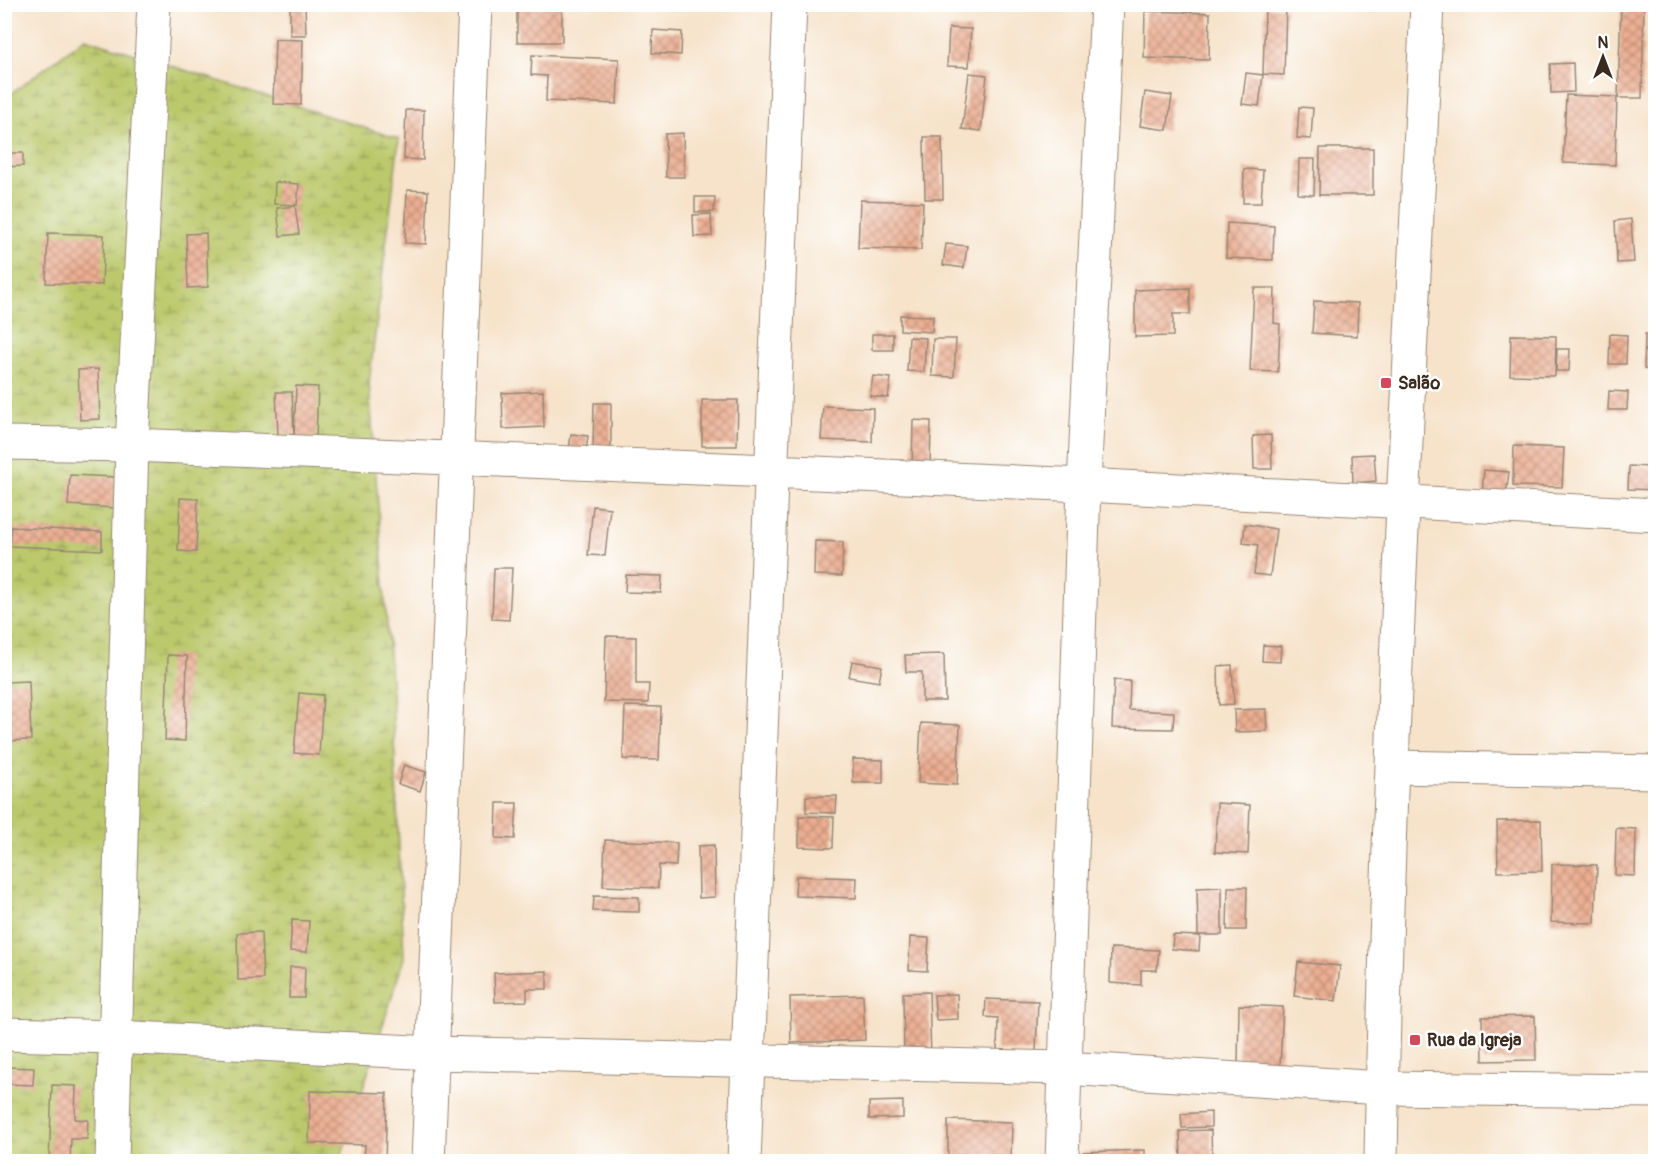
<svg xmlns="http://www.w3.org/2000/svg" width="1660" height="1166" viewBox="0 0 1660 1166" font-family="Pangolin,sans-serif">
<defs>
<pattern id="wetland-marsh" width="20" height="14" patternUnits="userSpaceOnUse" patternTransform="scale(1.5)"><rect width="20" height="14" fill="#bbc96c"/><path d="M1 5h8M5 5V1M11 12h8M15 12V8" fill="none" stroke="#99a358"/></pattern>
<pattern id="building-cross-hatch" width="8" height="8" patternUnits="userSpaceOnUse" patternTransform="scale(1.5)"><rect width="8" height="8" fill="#ecaf93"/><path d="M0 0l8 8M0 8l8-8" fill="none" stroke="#c08f77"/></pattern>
</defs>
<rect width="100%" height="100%" fill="#fff"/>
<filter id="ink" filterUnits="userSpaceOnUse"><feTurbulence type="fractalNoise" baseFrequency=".0167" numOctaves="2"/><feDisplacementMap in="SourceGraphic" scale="12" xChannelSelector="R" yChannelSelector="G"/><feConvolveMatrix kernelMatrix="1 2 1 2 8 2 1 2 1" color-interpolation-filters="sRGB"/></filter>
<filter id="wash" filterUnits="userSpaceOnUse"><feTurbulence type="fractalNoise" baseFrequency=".008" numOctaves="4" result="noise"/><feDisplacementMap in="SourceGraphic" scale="24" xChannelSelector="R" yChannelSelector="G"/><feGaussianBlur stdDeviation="1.35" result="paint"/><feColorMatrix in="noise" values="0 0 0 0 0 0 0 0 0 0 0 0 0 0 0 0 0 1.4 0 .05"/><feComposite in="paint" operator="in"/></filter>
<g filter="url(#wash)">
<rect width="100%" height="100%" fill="#f6e3ca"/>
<path fill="url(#wetland-marsh)" stroke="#7b7a45" stroke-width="1.5" d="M85,38L399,139L369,383L392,694L404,958L340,1161H5L4,99Z"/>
<g id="blocks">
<path fill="url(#building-cross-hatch)" d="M290,4H305L306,35H290Z
M517,4H562V42H517Z
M1621,4H1644L1642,98H1618Z
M1265,7H1286L1284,75L1263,74Z
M1145,11L1210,13L1209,60L1144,58Z
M949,28L971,29L969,67L947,66Z
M653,30L682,32L681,55L652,53Z
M275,39L303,40L301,105L273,104Z
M532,55L619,59L617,104L546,101L547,76L531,75Z
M1573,63L1574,92L1551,93L1550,64Z
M969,73L987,75L981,131L962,129Z
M1246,73L1263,75L1259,106L1242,104Z
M1145,92L1172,96L1167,130L1140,126Z
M1566,95L1617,97L1615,165L1563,163Z
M1299,107L1313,108L1311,139L1297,138Z
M406,110H424L423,160L404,159Z
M683,133L684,177H666L665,134Z
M924,137H942L943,199H925Z
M1320,148H1373V195H1319Z
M4,153H23V166L4,167Z
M1299,159H1315L1314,195L1298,194Z
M1244,169L1263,170L1261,203H1243Z
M275,182L299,184L297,205L274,204Z
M407,190L428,191L426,244L405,243Z
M695,197H715L714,212H695Z
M860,200L923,202L921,250L858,248Z
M295,206L299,234L280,236L277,208Z
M711,214L712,236L694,237L693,215Z
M1631,219L1634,262L1617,263L1615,221Z
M1227,223L1274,226L1273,260L1226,258Z
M48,233L104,235L102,285L46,283Z
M206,233L208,287L188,288L186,234Z
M946,244L967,246L964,268L943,265Z
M1190,288V314H1173V336L1135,337V290Z
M1254,288H1275L1274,323L1280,324L1278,372L1250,371Z
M1314,301L1358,303L1357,336L1312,333Z
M4,313L9,314L8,331H4Z
M900,315L933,316L932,332L900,330Z
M872,334H893V350H872Z
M1610,334L1627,335L1626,364H1609Z
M1645,334H1656V370L1644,369Z
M1511,335L1556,336L1555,376L1510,375Z
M909,337L926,338L924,372L907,371Z
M933,339H956L954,377L932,376Z
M1557,349H1570L1569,371H1556Z
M98,369L100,419L80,420L78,370Z
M873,376L891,378L888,398L870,396Z
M296,386L318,387L316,439L294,438Z
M543,391L544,427L503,429L502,393Z
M1609,391L1628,392L1627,410H1608Z
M276,392H292L294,435H278Z
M702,400H738L737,446H702Z
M594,403H611V449H593Z
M823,406L873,408L872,442L821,440Z
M913,420L931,421L930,471H912Z
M571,434L588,436L586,452L569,451Z
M1271,435L1272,469H1254L1253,436Z
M1514,446L1564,448L1562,487L1513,486Z
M1651,453H1656V490L1628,489L1629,466L1651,467Z
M1374,454L1376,481L1353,483L1352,455Z
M1484,470L1509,472L1506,496L1482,494Z
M70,475L116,477L114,508L68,505Z
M180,498L198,499L196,552L178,551Z
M593,506L610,508L605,556L588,555Z
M1245,524L1276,529L1270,576L1254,574L1258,545L1243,543Z
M11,527L102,532V550L10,546Z
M815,541L843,542L842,576L814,575Z
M494,568H512L509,620L492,619Z
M626,575L662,576L661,593L625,592Z
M606,636L636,637V684H649L648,703L604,702Z
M1263,645L1281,646L1280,662L1262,661Z
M944,654L945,701H922V672H906L905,655Z
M168,655L187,656L185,741L165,740Z
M852,661L882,666L879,682L849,677Z
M1232,665L1234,704L1219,705L1218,666Z
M1114,680L1130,681L1129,710L1174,712L1173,729L1112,728Z
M29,681L31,740L4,741V682Z
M299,693L323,695L319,755L294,753Z
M625,706L661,707L659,760L623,759Z
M1266,709L1267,731L1235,732L1234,710Z
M921,723L960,725L957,785L918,783Z
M853,759L883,760V783H853Z
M404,765L426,772L420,791L398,784Z
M806,796H837L836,813L806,812Z
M497,803H517L515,839L496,838Z
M1217,803L1250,805L1248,854L1215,852Z
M799,816L834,817L833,848L799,847Z
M1541,820L1542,871L1498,872L1497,821Z
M1616,828L1636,829L1635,876L1615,875Z
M605,840L677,843L676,866L659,865L658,888L603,886Z
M714,845L715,897L699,898L698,846Z
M1552,864L1597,865L1595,923L1551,922Z
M796,876L857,878L856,898L795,896Z
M1222,887V935H1198L1197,888Z
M1228,887H1247L1246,930H1227Z
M594,896L639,897V912L593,911Z
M292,920L309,921L307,952L290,951Z
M261,932L263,979L238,980L237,933Z
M1173,935L1200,936L1199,951L1172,949Z
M910,937L929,938L927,971L909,970Z
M1111,948L1159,950L1157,970H1141V985L1110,983Z
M1298,962L1340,966L1336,1001L1294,996Z
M290,967H305L304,998H289Z
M547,971V989H527V1001L495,1002L494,973Z
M929,992L931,1058H904L903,993Z
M957,994L958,1019L936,1020L934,995Z
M863,995L865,1040L791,1043L790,997Z
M986,999L1038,1001L1036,1052L997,1050L998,1018L985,1017Z
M1239,1005L1283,1007L1280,1067L1238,1065Z
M1535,1016L1536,1060L1483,1061L1482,1017Z
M8,1067L34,1068L33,1085L8,1084Z
M52,1085L76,1086L75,1119L88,1120L87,1139H71L70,1162H49Z
M310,1091L387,1093L385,1162H364L365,1145L309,1143Z
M903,1101V1118L869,1119V1102Z
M1211,1112V1127L1182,1128L1181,1114Z
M948,1120L1012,1122L1011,1162H948Z
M1211,1130L1212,1162H1181L1180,1131Z
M1145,1150V1162H1083V1152Z"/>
</g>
</g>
<g filter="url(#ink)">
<use href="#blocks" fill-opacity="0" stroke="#988674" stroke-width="1.5"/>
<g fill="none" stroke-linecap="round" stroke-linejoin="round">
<defs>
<path id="street" d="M4,443L132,445L771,471L1084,485L1656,515
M1393,767L1656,772
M4,1034L116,1037L434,1053L1065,1068L1382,1088L1656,1091
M112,1162L132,445L154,4
M428,1162L475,4
M744,1162L790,4
M1062,1162L1084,485L1107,4"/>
<path id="secondary" d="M1381,1162C1387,776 1409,390 1427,4"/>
</defs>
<use href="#street" stroke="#988674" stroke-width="35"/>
<use href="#secondary" stroke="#988674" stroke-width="35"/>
<use href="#street" stroke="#fff" stroke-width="33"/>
<use href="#secondary" stroke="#fff" stroke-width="33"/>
</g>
</g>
<g fill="#d1495b" stroke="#fff" stroke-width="2">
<rect x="1380" y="377" width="12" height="12" rx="3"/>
<rect x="1409" y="1034" width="12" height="12" rx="3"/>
</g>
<g text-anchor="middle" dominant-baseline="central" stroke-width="5" stroke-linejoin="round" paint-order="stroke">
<g font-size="18" font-weight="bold" fill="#3b2a1e" stroke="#fff" text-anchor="start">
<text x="1398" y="383">Salão</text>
<text x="1427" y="1040">Rua da Igreja</text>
</g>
</g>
<rect width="1660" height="1166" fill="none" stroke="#fff" stroke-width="24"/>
<g transform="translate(1603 57)" stroke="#ffffff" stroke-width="4.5" paint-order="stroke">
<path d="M0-4.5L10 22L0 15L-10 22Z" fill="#3b2a1e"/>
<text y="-9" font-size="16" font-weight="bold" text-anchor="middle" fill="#3b2a1e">N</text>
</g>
</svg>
